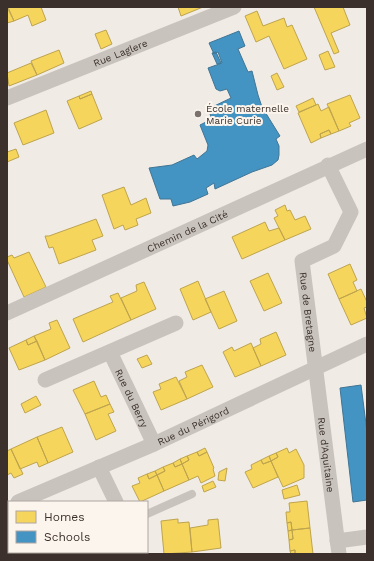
<svg xmlns="http://www.w3.org/2000/svg" width="374" height="561" viewBox="0 0 374 561" font-family="'Work Sans',sans-serif">
<rect width="100%" height="100%" fill="#f0ebe5"/>
<path fill="#f6d55c" stroke="#bea44d" d="M7,7L14,21L7,23Z
M8,7H41L46,20L32,26L28,15L14,21Z
M178,7H203L181,16Z
M314,7H343L350,25L331,33L339,52L334,54Z
M257,11L263,26L284,18L287,27L292,25L307,59L284,69L269,36L256,42L245,16Z
M106,30L112,44L101,49L95,34Z
M59,50L64,63L37,75L31,61Z
M328,51L335,67L325,70L319,55Z
M31,63L37,75L9,86L7,73Z
M277,73L284,87L277,90L271,76Z
M91,91L92,94L80,99L79,96Z
M92,94L102,119L79,129L67,101L79,96L80,99Z
M350,95L360,118L349,123L351,126L339,131L327,104Z
M313,98L316,105L299,112L296,106Z
M318,104L321,111L329,107L339,131L331,134L329,130L320,134L321,138L311,143L298,113Z
M46,110L54,133L23,145L14,123Z
M329,130L331,134L321,138L320,134Z
M16,149L19,157L7,162V152Z
M124,187L131,205L146,198L151,213L136,219L138,225L125,230L123,225L114,229L102,195Z
M285,205L287,211L290,210L295,220L305,216L311,229L285,240L274,218L278,216L275,210Z
M96,219L103,236L92,240L96,250L59,264L53,247L49,248L45,236H49Z
M265,222L269,231L279,228L285,240L242,259L232,237Z
M29,252L46,287L24,297L7,260V257L12,255L14,258Z
M350,264L357,280L353,282L357,291L339,299L328,274Z
M268,273L282,303L264,311L250,281Z
M198,281L211,312L193,320L180,289Z
M144,282L156,309L131,320L121,298L137,291L136,285Z
M361,289L367,302V307L364,308L367,318L351,325L339,299Z
M224,291L237,321L219,329L205,299Z
M118,293L131,320L83,342L73,319L113,302L110,296Z
M57,320L70,348L45,360L34,336L51,329L49,323Z
M276,332L286,355L261,366L253,348L261,344L260,339Z
M34,336L37,341L28,345L26,340Z
M26,340L28,345L37,341L45,360L19,370L9,348Z
M251,343L261,366L235,377L223,352L232,347L234,351Z
M147,355L152,364L142,368L137,359Z
M202,365L213,387L187,399L179,381L187,377L185,372Z
M176,377L187,399L161,410L153,392L161,389L159,384Z
M94,381L101,397L106,395L110,404L85,414L73,390Z
M36,396L41,405L25,413L21,404Z
M110,404L114,412L108,414L116,431L96,440L85,414Z
M62,427L73,452L48,463L37,437Z
M37,437L48,463L39,467L37,462L20,469L11,449Z
M205,448L207,452L199,456L197,452Z
M287,448L289,453L296,449L304,465V478L283,487L271,461L278,457L276,453Z
M11,449L23,474L14,478L11,473L7,475V451Z
M197,452L199,456L207,452L214,468L213,469L215,476L201,483L198,476L189,480L182,464L189,460L187,456Z
M276,453L278,457L271,461L269,456Z
M187,456L189,460L182,464L180,459Z
M269,456L271,461L263,464L261,460Z
M180,459L182,464L175,467L173,463Z
M261,460L263,464L271,461L278,477L253,488L245,472L252,469L251,465Z
M173,463L175,467L182,464L189,480L164,491L157,475L165,471L163,467Z
M163,467L165,471L157,475L155,471Z
M227,468L225,481L218,480L219,472Z
M155,471L157,475L149,479L147,474Z
M147,474L149,479L157,475L164,491L140,502L132,486L140,483L138,478Z
M213,481L216,487L204,492L202,486Z
M297,485L300,495L284,499L282,490Z
M307,501L310,528L292,530L291,522L287,523L286,512H290L289,503Z
M178,519V523L189,522L192,552L164,554L161,521Z
M218,519L221,548L192,552L190,528L208,525V520Z
M291,522L292,530L288,531L287,523Z
M310,528L313,554H295V550L290,551L289,540L293,539L292,530Z
M292,530L293,539L289,540L288,531Z
M8,542L9,552H22L23,554H7V543Z
M295,550V554H291L290,551Z
M22,552H55L56,554H23Z
M87,552H114V553L87,554Z"/>
<path fill="#4393c3" stroke="#417595" d="M239,31L245,46L238,49L248,72L252,71L258,95L262,107L280,136L276,139L279,146V155L278,160L272,165L252,172L215,189L214,183L206,188L208,194L190,202L173,206L171,199H160L149,168L172,165L194,155L197,159L207,151L208,145L200,125L212,119L208,109L231,98L227,89L220,91L216,89L208,68L222,63L218,52L214,54L209,43Z
M216,52L221,63L217,64L212,53Z
M361,385L367,432V500L353,502L340,388Z"/>
<g fill="none" stroke-linecap="round" stroke-linejoin="round">
<path stroke="#c9c3be" stroke-width="8" d="M147,514L192,494"/>
<g stroke="#c9c3be" stroke-width="15">
<path id="s1" d="M7,98L234,7"/>
<path id="s2" d="M328,165L351,212L334,246L302,261L339,554"/>
<path id="s3" d="M7,313L367,149"/>
<path id="s4" d="M110,352L154,444"/>
<path d="M45,380L176,323"/>
<path d="M99,467L116,502"/>
<path id="s5" d="M18,502L154,444L367,344"/>
<path d="M337,541L367,537"/>
<path d="M139,552L140,554"/>
</g>
</g>
<circle fill="#7a716c" stroke="#fbf5ee" stroke-width="1.5" cx="198" cy="114" r="4"/>
<g text-anchor="middle" dominant-baseline="central" stroke-width="4" stroke-linejoin="round" paint-order="stroke">
<g font-size="10" fill="#3b302b" stroke="#fbf5ee">
<text stroke="none"><textPath href="#s1" startOffset="122">Rue Laglere</textPath></text>
<text stroke="none"><textPath href="#s3" startOffset="198">Chemin de la Cité</textPath></text>
<text stroke="none"><textPath href="#s2" startOffset="177">Rue de Bretagne</textPath></text>
<text stroke="none"><textPath href="#s4" startOffset="51">Rue du Berry</textPath></text>
<text stroke="none"><textPath href="#s5" startOffset="191">Rue du Périgord</textPath></text>
<text stroke="none"><textPath href="#s2" startOffset="321">Rue d'Aquitaine</textPath></text>
</g>
<g font-size="10" fill="#3b302b" stroke="#fbf5ee" text-anchor="start">
<text x="206" y="108">École maternelle<tspan x="206" dy="12">Marie Curie</tspan></text>
</g>
</g>
<rect width="374" height="561" fill="none" stroke="#3b302b" stroke-width="16"/>
<rect x="8" y="501" width="140" height="52" fill="#fbf5ee" stroke="#aea6a0"/>
<rect x="16" y="511" width="20" height="12" fill="#f6d55c" stroke="#aea6a0"/>
<text x="44" y="521" font-size="12" fill="#3b302b">Homes</text>
<rect x="16" y="531" width="20" height="12" fill="#4393c3" stroke="#aea6a0"/>
<text x="44" y="541" font-size="12" fill="#3b302b">Schools</text>
</svg>
